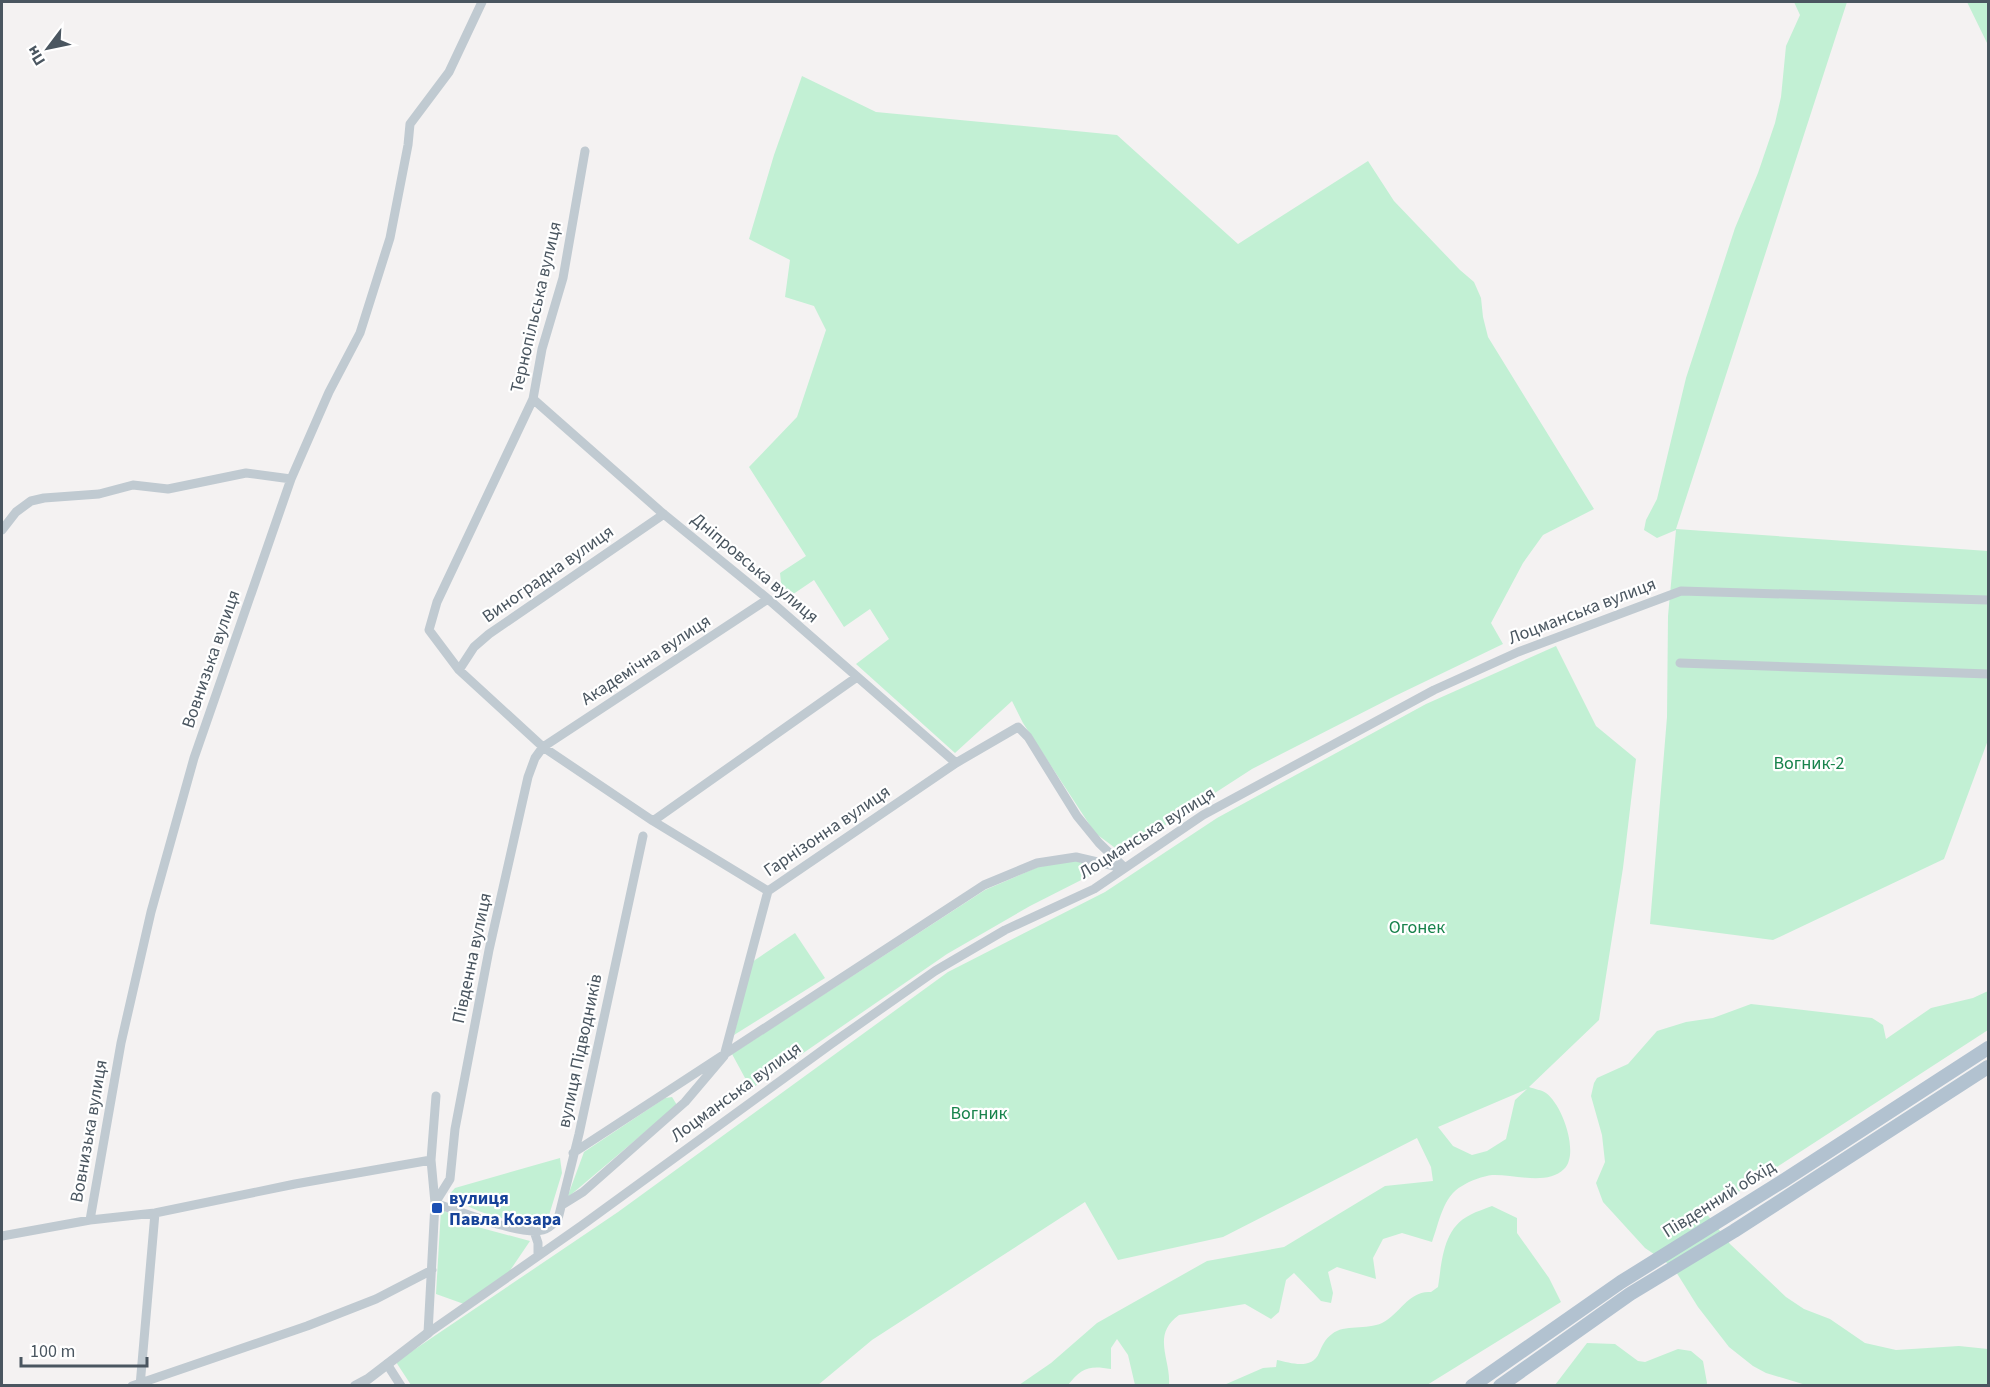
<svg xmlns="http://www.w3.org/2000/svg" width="1990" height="1387" viewBox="0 0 1990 1387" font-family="'Source Sans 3',sans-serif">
<rect width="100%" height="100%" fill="#f4f2f2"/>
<path fill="#c2f0d4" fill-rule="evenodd" d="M1794,2H1847L1676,529L1988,551V740L1944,859L1773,940L1650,924L1667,717L1668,616L1676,530L1657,538L1644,530L1646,520L1657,499L1686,378L1735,228L1758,173L1775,123L1781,97L1786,46L1800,15Z
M1967,2H1988V45Z
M802,76L876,112L1117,135L1238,244L1368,161L1394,201L1460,270L1474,282L1481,298L1483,317L1488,337L1594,509L1543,535L1523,563L1491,623L1503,644L1395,696L1252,769L1122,853L1095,833L1023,723L1012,701L955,753L856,664L889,639L870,609L844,627L814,580L783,601L780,573L806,556L749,467L797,417L826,330L814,306L785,297L790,260L749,239L774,155Z
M1556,646L1596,726L1636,759L1623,868L1599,1020L1529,1087C1534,1089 1542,1090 1546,1093C1562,1104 1580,1154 1564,1169C1547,1186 1514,1174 1492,1175C1484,1176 1469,1181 1462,1186C1443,1196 1439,1223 1432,1242L1402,1233L1383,1239L1373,1258L1376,1279L1337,1267L1328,1272L1333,1293L1331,1303L1321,1301L1294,1273L1286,1280L1279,1312L1271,1319L1245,1304L1179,1315C1151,1335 1171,1359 1169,1385H1135L1128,1355L1117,1339L1111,1348V1369C1089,1365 1081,1368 1068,1385H1019L1051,1363L1097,1323L1207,1261L1284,1247L1385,1186L1433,1181L1431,1167L1417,1138L1223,1237L1118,1260L1085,1202L872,1340L818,1385H411L396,1362L618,1212L948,972L1105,892L1217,818L1426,704ZM1527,1089L1515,1100L1506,1139L1487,1151L1472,1155L1453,1146L1438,1127Z
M1077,860L1095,873L1030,906L947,954L751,1089L732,1054L985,890L1038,867Z
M795,933L825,978L734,1035L752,962Z
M1988,991V1030L1706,1213L1730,1244L1786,1297L1804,1309L1830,1319L1865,1343L1896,1350L1959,1346L1988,1349V1385H1806L1766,1373L1753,1366L1729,1347L1698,1307L1673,1267L1645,1248L1603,1202L1596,1183L1605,1162L1602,1135L1591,1096L1594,1083L1597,1078L1628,1064L1657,1031L1686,1022L1713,1018L1751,1004L1872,1018L1883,1025L1886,1039L1931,1008L1973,998Z
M672,1097L677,1105L567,1198L584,1152L665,1098Z
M560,1158L562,1173L546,1225C505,1220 485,1217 448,1196L455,1188Z
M1492,1206L1517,1218V1233L1549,1278L1561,1302L1427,1385H1224L1263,1368L1276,1367L1277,1360C1291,1363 1312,1370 1319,1353C1322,1346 1325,1339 1332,1334C1344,1324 1367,1330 1382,1323C1400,1314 1409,1290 1431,1292L1438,1287C1442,1261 1443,1228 1470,1215C1477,1211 1485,1209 1492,1206Z
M441,1209L474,1226L530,1241L509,1272L464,1304L436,1294Z
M1587,1343L1615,1344L1638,1361L1645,1362L1678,1349L1691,1351L1703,1361L1707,1383L1706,1386L1555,1385Z"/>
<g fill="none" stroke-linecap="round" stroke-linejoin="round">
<path stroke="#c0cad1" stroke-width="9" d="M585,151L563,278L542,349L533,399L437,602L429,630L459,670L543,747L653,821L768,891
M533,399L660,511L768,599L956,763
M2,530L16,512L31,501L44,498L99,494L133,485L168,489L246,473L291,479
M1680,663L1988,674
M459,670L474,647L489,634L664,514
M653,821L857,677
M573,1153L984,885L1037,863L1076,857L1123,868
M435,1203L450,1179L455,1129L489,950L528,777L535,758L543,747L768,599
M435,1203C458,1211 521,1236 543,1230C550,1228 553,1224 558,1219L579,1134L643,836
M562,1205L583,1192L685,1102L724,1056L768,891L956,763L1018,727L1028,737L1077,816L1099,843L1125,868
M90,1220L121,1043L151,912L194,758L291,479L329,392L360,333L390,238L408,145L410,124L449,72L482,2
M534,1231L538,1243V1256
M2,1236L90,1220L155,1213L295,1184L431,1160
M428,1333L581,1226L831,1044L935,971L1005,930L1094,889L1203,815L1434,690L1518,652L1681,591L1988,600
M428,1333L435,1203L431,1160L436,1096
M387,1364L401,1386
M132,1386L307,1326L376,1299L432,1270
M140,1386L155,1213"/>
<path stroke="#c0cad1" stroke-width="10" d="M355,1386L368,1379L428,1333"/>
<path stroke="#b2c2d0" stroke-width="14" d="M1472,1386L1621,1282L1783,1181L1988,1048
M1500,1386L1630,1294L1734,1231L1988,1067"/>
</g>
<rect fill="#1a4fb4" stroke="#fff" stroke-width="2" x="431" y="1202" width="12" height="12" rx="3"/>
<g text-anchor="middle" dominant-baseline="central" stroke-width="4.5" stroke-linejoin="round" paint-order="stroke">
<g font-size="18" fill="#4a5660" stroke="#fff">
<text transform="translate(536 307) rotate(-77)">Тернопільська вулиця</text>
<text transform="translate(755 568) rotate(40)">Дніпровська вулиця</text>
<text transform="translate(548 574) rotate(-35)">Виноградна вулиця</text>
<text transform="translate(1582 611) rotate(-21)">Лоцманська вулиця</text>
<text transform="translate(211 659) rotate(-71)">Вовнизька вулиця</text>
<text transform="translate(646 660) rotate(-33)">Академічна вулиця</text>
<text transform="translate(827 831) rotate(-34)">Гарнізонна вулиця</text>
<text transform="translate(1147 833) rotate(-32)">Лоцманська вулиця</text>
<text transform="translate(472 958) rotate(-78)">Південна вулиця</text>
<text transform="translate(580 1051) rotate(-78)">вулиця Підводників</text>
<text transform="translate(736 1092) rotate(-36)">Лоцманська вулиця</text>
<text transform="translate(89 1131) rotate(-80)">Вовнизька вулиця</text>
<text transform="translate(1719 1199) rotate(-32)">Південний обхід</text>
</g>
<g font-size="18" fill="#18834c" stroke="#fff">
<text x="1809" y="763">Вогник-2</text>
<text x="1417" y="927">Огонек</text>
<text x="979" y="1113">Вогник</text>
</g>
<g font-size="18" font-weight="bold" fill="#164399" stroke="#fff" text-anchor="start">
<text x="449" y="1198">вулиця<tspan x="449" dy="21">Павла Козара</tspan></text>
</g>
</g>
<rect width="1990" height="1387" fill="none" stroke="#4a5660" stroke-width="6"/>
<g transform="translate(48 48) rotate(238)" stroke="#ffffff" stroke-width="4.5" paint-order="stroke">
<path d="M0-4.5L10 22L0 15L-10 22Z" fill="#4a5660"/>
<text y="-9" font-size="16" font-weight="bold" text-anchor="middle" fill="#4a5660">Пн</text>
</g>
<path d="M21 1357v9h126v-9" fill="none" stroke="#4a5660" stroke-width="3"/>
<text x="30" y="1357" font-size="18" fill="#4a5660" stroke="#ffffff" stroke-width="4.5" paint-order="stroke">100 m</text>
</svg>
